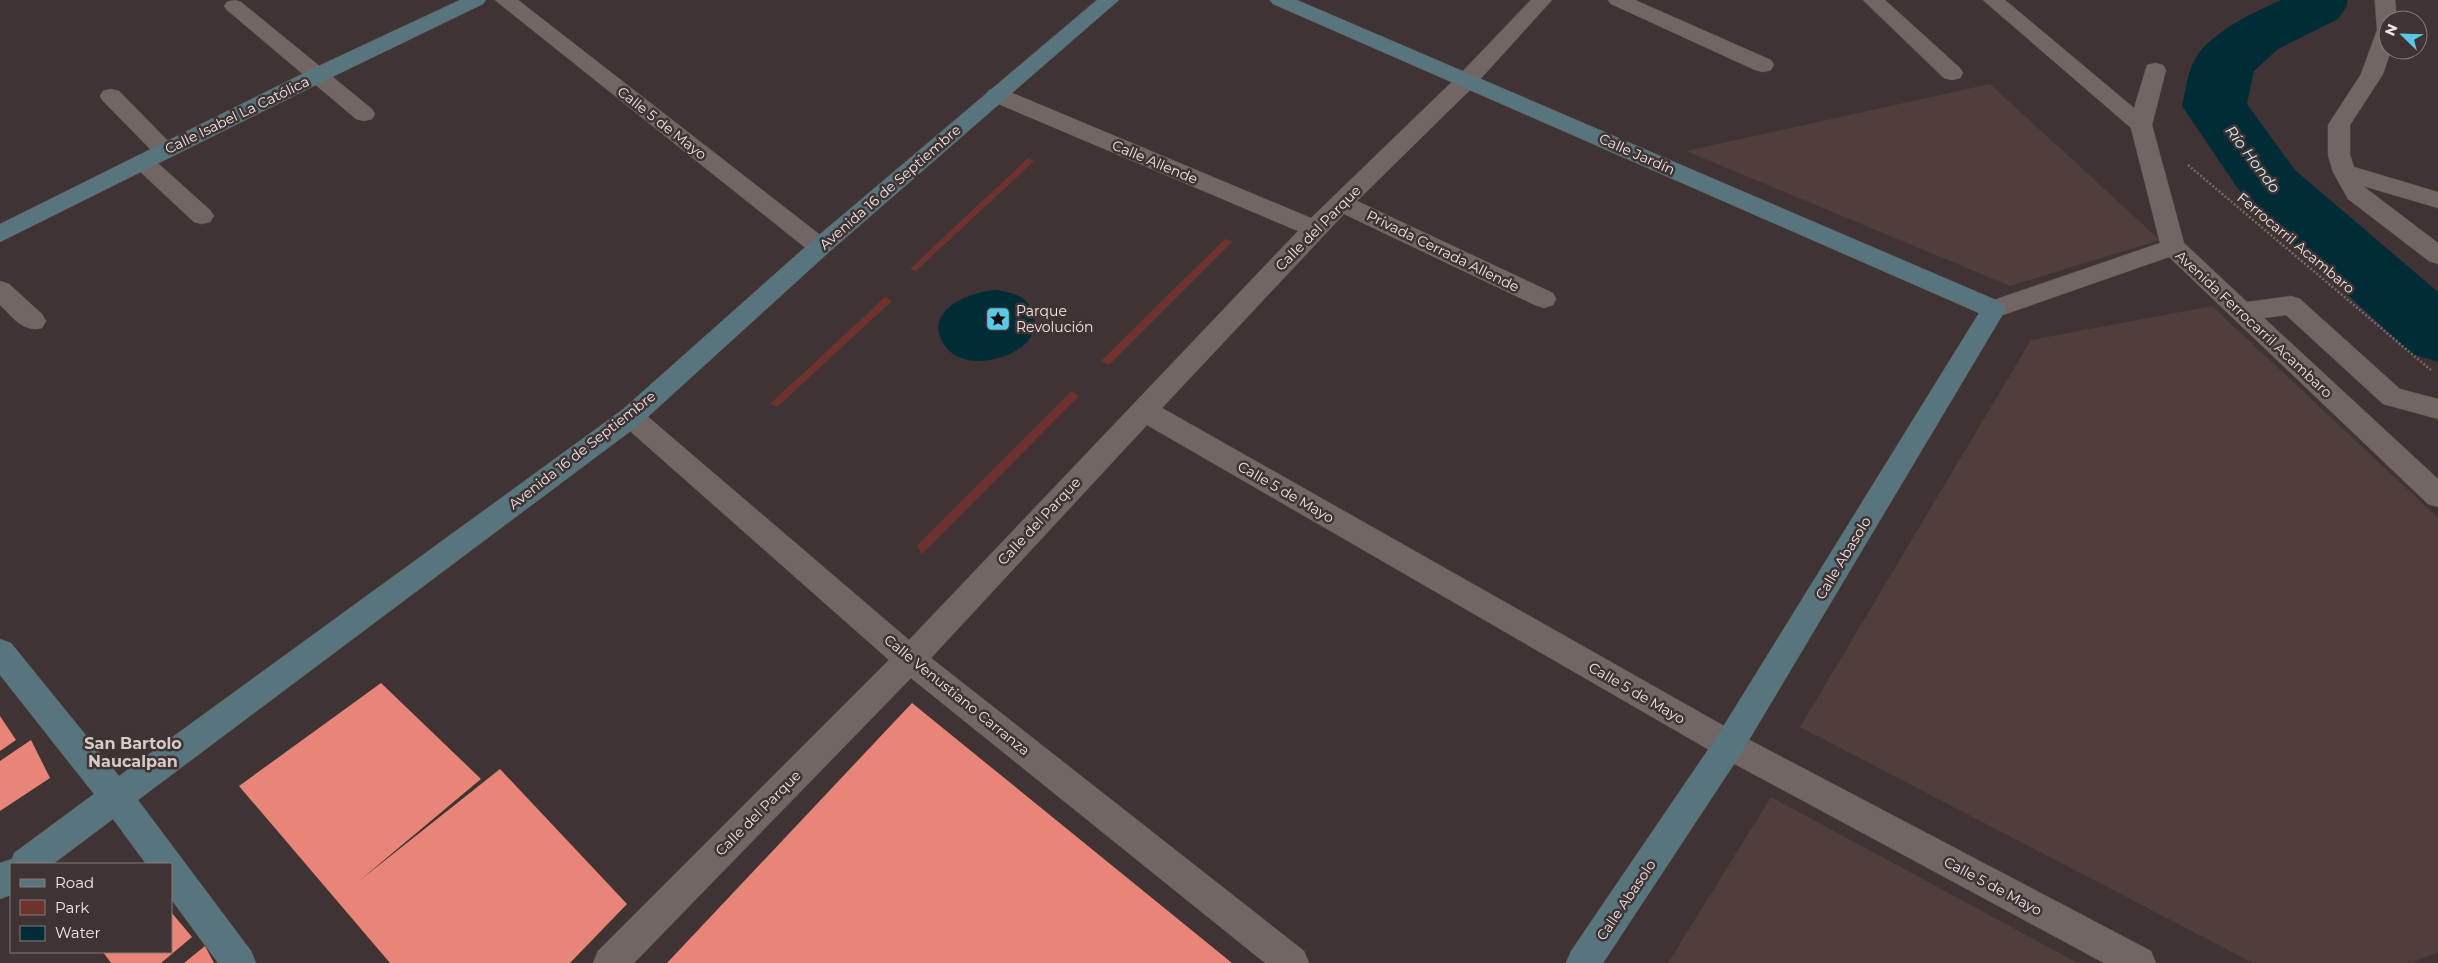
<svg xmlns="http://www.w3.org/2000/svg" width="2438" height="963" viewBox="0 0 2438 963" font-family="Montserrat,sans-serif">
<rect width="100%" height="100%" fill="#3f3433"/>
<path fill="#4f3e3c" d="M1990,84L2160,240L2010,286L1686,151Z
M2212,306L2438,518V952L2412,963H2253L1800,727L2031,340Z
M1771,797L2078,963H1668Z"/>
<path fill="#6e332d" d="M1028,158L1034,161L916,271L910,269Z
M1225,239L1232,242L1109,365L1101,361Z
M885,297L892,301L777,407L770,404Z
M1072,391L1079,396L922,554L917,546Z"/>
<path fill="#002c38" d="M997,290C1006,292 1015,293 1022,298C1038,309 1039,332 1025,344C1006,362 959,371 943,343C923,309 972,291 997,290Z"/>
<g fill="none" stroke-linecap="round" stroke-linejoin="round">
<path fill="#002c38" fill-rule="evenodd" d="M2281,0H2347V6L2338,19L2278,49L2254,71L2247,104L2295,170L2438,292V362L2412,354L2247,202L2182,106C2185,93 2187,78 2192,65C2205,34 2253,13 2281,0Z"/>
</g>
<path fill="#e88578" d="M381,683L481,779L359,881L500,769L627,904L570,963H390L239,786Z
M912,703L1232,963H667Z
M0,716L16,740L0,751Z
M31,740L50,778L0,811V761Z
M171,912L192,937L161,963H111L103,952H171Z
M205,946L214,963H184Z"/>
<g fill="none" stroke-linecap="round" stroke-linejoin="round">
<defs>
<path id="street" d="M235,0L241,2L372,109L375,114L372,119L364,121L356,119L227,10L224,6L227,2Z
M495,0H518L828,241L832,247L828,253L820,255L812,253Z
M1531,0H1552L1475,85L1357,201L1553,293L1556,299L1553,305L1544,308L1535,305L1344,214L1162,408L1740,735L2151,951L2156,963H2104L1718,755L1147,425L931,658L1304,951L1309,963H1265L911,678L634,963H593L598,951L889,660L622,424L618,417L622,410L631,407L640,410L909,640L1298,231L989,100L986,95L989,90L997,88L1005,90L1311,218L1459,75Z
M1608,0H1635L1771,60L1774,65L1771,70L1763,72L1755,70L1611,4Z
M1863,0H1885L1960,68L1963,73L1960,78L1952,80L1944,78Z
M1983,0H2005L2134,108L2147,65L2155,63L2163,65L2166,70L2152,125L2184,243L2247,302L2291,296L2300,299L2400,389L2438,399V419L2383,404L2286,315L2264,318L2438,479V507L2428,504L2169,257L2003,315L1994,318L1985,315L1982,309L1985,303L2160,243L2131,128Z
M2375,0H2395L2397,20H2388V50H2391L2383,74L2350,125V155L2354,167L2438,192V208L2363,186L2438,243V264L2429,261L2348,199L2333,172L2328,155V125L2361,74L2377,30Z
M111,89L119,91L173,146L176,151L173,156L165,159L157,156L103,101L100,96L103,91Z
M143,154L151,157L210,210L214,216L210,222L202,224L194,222L135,167L132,162L135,157Z
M0,281L9,284L42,314L46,321L42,328C23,333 13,317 0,305Z"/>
<path id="secondary" d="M460,0H486L483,4L326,80L0,242V224L310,70Z
M1097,0H1119L828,253L640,424L138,800L251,951L256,963H218L171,899V864H146L113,819L53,864H11V895L0,899V863L12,859L14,853L94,794L0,675V639L11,643L119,776L622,410L812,241Z
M1270,0H1297L2003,303L2006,309L1740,755L1603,963H1566L1571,951L1718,735L1979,313L1273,4Z"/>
</defs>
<use href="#street" stroke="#595150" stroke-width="1"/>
<use href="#secondary" stroke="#595150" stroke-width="1"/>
<path stroke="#746a69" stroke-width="2.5" stroke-dasharray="2 2" stroke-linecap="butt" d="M2188,165L2432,371"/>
<use href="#street" fill="#716664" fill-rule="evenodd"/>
<use href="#secondary" fill="#58747c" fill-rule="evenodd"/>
</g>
<defs>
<symbol id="sight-square" viewBox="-11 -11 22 22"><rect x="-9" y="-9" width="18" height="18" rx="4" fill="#5dc7e8" stroke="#3f3433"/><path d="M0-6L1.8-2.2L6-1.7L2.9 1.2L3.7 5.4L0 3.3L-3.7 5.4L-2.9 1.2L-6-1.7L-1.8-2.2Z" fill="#111"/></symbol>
</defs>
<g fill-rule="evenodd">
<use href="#sight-square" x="984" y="305" width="28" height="28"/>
</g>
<g text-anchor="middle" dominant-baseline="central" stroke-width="5" stroke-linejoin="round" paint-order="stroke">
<g font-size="14" fill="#ede6e5" stroke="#3f3433">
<text transform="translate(237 115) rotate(-26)">Calle Isabel La Católica</text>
<text transform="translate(662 123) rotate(38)">Calle 5 de Mayo</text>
<text transform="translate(1637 154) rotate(24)">Calle Jardín</text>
<text transform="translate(1155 162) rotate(23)">Calle Allende</text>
<text transform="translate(890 187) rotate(-41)">Avenida 16 de Septiembre</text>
<text transform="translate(1318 228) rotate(-45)">Calle del Parque</text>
<text transform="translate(2296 243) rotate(40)">Ferrocarril Acambaro</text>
<text transform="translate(1443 251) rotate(26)">Privada Cerrada Allende</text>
<text transform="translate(2254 324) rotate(43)">Avenida Ferrocarril Acambaro</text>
<text transform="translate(582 450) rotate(-38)">Avenida 16 de Septiembre</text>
<text transform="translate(1286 492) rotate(30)">Calle 5 de Mayo</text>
<text transform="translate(1039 521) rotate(-47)">Calle del Parque</text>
<text transform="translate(1843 558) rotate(-59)">Calle Abasolo</text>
<text transform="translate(1637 693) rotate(30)">Calle 5 de Mayo</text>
<text transform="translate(957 695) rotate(39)">Calle Venustiano Carranza</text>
<text transform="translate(758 813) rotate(-45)">Calle del Parque</text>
<text transform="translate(1993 886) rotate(28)">Calle 5 de Mayo</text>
<text transform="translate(1626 900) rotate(-56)">Calle Abasolo</text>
</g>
<g font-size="14" fill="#ede6e5" stroke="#3f3433" text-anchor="start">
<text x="1016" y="311">Parque<tspan x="1016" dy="16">Revolución</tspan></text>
</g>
<g font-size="15" font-style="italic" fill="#cfeaf3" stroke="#3f3433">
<text transform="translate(2253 159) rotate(53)">Río Hondo</text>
</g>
<g font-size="16" font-weight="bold" fill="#d6cac8" stroke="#3f3433">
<text x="133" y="743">San Bartolo<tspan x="133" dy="18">Naucalpan</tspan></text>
</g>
</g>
<rect x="10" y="863" width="162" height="90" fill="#3f3433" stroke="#857b7a"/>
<rect x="20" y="879" width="25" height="8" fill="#58747c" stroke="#857b7a"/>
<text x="55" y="888" font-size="15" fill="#ede6e5">Road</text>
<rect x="20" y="900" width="25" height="15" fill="#6e332d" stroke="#857b7a"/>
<text x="55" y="913" font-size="15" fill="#ede6e5">Park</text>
<rect x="20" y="926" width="25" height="15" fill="#002c38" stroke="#857b7a"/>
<text x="55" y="938" font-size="15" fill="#ede6e5">Water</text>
<g transform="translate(2403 35) rotate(293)"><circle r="24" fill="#3f3433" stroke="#857b7a"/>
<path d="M0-4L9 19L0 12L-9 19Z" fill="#5dc7e8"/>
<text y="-8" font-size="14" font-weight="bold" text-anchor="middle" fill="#ede6e5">N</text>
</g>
</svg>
